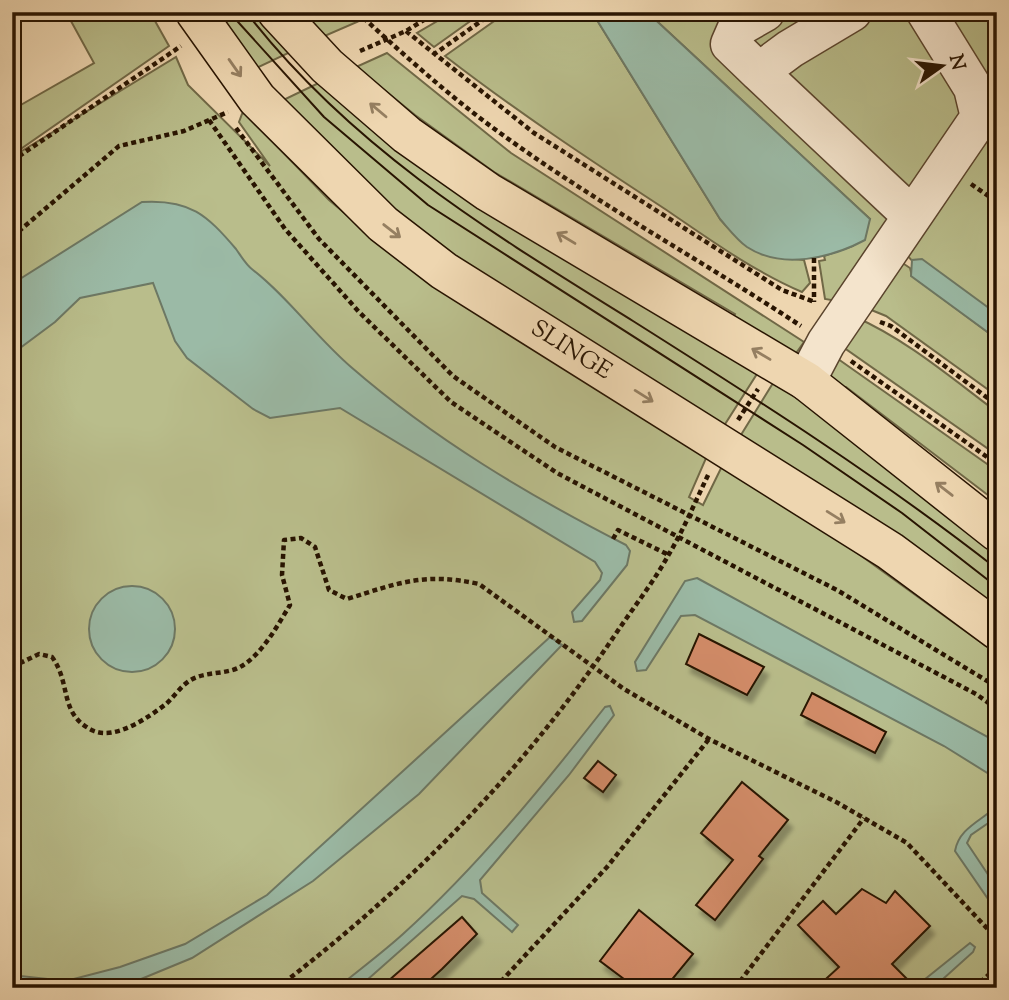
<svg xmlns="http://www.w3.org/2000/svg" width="1009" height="1000" viewBox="0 0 1009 1000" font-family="'Sorts Mill Goudy',serif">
<defs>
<filter id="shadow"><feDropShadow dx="4.5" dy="8" stdDeviation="2" flood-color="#0004"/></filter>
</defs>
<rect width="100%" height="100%" fill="#eed6b0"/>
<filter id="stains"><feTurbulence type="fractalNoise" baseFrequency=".00286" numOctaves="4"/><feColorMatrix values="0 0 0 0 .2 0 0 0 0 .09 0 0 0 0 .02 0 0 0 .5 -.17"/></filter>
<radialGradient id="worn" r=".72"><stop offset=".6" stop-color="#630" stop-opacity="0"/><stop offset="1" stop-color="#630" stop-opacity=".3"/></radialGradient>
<path fill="#b9bd8b" stroke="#706846" stroke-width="2" d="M66,12H150L169,46L12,155V110L94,63Z
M206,12H268L297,49L250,71Z
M286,12H346L357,22L313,41Z
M453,12H483L434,47L417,33Z
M507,12H592L720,219C749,252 761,256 804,260L810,283L802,292C753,271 709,239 665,209C590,160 516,111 445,56Z
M647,12H997V323L918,267L888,235L843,302L825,299L819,261L825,260L824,256L853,246L870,219Z
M387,53L511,153L804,342L789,363L730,323L735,314L494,172L415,115L356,67Z
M176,57L188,85L270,166L239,122L242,114L255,107L269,138L329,200L405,264L707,456L689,497L703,505L726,458L997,654V988H12V157Z
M327,79L762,366L720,432L389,218L277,103Z
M892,256L910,268L912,276L997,339V396L886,316L859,305Z
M853,316C906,339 950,377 997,412V455L843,347Z
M831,354L997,471V502L846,387L838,394L825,384Z
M778,375L997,541V617L736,443Z"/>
<path fill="#9bbaa6" stroke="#6d7864" stroke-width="2" d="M592,12H647L870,219L865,240C831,258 782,270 747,247C737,240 728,228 720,219Z
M142,202C190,199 207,215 236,249C241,256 246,265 253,270C288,297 316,337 351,367C434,439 528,495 626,545L630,551L627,565L582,621L574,622L572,612L600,580L602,573L595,562L340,408L270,418L253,409L187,358L175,341L153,283L80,298L55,322L12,354V284Z
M922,259L997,314V339L911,276L912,260Z
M697,578L997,742V779L944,746L695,615L681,616L646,670L637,671L635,662L685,581Z
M89 629a43 43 0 1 1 86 0a43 43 0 1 1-86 0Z
M550,637L562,645L419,794L313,881L192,958L129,984L118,988H12V975L66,981L120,967L185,944L267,895Z
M610,706L614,715L569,775L480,880L482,893L518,925L512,932L474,899L462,896L358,988H337C359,970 382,953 403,934C478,866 543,786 605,707Z
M997,806V817L971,835L967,843L997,888V912L955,851C959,828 981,821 997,806Z
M970,943L975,947L973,952L933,988H914Z"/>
<path fill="#d38c69" stroke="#281401" stroke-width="2" filter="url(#shadow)" d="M699,634L764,667L747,695L686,664Z
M812,693L886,732L875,753L801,715Z
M598,761L616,775L603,792L584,778Z
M742,782L788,820L759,856L763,859L715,920L696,905L733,860L701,833Z
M862,889L886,903L895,891L930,926L892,964L916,988H816L839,967L798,925L823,901L836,914Z
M639,910L693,954L665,988H636L600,961Z
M462,917L477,934L442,969L421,988H380Z"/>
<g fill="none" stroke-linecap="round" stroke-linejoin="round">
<defs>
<path id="minor" d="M852,12L790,49L759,72L912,216
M759,72L730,44L737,28L765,12
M806,381L826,343L980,117L973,88L926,12"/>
<g id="major">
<path id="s1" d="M195,12L257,99L383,224L444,271L890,551L997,630"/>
<path d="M277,12L327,66L407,135L488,192L806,381L997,532"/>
</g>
</defs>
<use href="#minor" stroke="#5a442d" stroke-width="41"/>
<use href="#major" stroke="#281401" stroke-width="41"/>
<path stroke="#281401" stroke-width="4.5" stroke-dasharray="5 3.5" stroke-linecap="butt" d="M357,12C403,54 449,96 500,133C596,203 701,260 801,326
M406,31L534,133L782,290L815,302
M360,51L406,31L437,12
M433,55L494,12
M209,120L285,229L359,312L451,402L557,473L976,694L997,709
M236,128L319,239L453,376L555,447L837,590L997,687
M12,161L181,46
M971,184L997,202
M12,237L119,146L184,131L228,112
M814,258V302
M880,322L891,326L997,405
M851,361L997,464
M738,420L758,389
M613,539L618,530L669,555
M12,667L39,654L52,657C72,684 58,715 94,731C116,740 149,717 166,704C174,697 180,687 189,681C204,671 225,675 240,667C262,655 277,626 290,605L282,575L284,540L301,538L315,547L329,590L347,599C398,583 425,572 479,584L624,689L709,739L838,803L907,843L997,939
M277,988C414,883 523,772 619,629C636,604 655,580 669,554C684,529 696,500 709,473
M495,988L607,867L709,739
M735,988L864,818
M974,988L997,967"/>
<use href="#minor" stroke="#f4e4cc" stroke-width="38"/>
<use href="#major" stroke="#eed6b0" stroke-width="38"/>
<path stroke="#281401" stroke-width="2" d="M229,12L324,117L428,205L803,445L902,513L997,587
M246,12C351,148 490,232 633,321C758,400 881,478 997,569"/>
</g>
<defs><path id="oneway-shaft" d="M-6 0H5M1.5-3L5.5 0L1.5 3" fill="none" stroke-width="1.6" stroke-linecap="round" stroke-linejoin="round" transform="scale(1.75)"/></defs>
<g stroke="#957f61">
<use href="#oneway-shaft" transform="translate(235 68) rotate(55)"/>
<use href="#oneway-shaft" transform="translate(378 110) rotate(-140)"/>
<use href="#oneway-shaft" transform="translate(392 231) rotate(38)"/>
<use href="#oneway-shaft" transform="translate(566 238) rotate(-149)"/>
<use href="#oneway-shaft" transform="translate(761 354) rotate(-149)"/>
<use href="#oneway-shaft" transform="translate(644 396) rotate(32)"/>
<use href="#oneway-shaft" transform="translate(944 489) rotate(-142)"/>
<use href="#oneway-shaft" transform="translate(836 517) rotate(32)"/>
</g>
<g text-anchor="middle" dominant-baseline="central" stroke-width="5" stroke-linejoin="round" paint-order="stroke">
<g font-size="24" fill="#281401" stroke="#f4e4cc">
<text stroke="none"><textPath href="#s1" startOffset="511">SLINGE</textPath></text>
</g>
</g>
<rect width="1009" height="1000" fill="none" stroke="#eed6b0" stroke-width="42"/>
<rect x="14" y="14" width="981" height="972" fill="none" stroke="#281401" stroke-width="3.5"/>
<rect x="21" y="21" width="967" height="958" fill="none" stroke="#281401" stroke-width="2"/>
<g transform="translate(942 66) rotate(76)" stroke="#f4e4cc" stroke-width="5" paint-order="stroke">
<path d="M0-5L12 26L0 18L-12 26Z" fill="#281401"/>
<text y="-10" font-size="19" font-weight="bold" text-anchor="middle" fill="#281401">N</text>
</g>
<rect width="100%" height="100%" filter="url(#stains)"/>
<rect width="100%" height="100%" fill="url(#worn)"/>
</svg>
